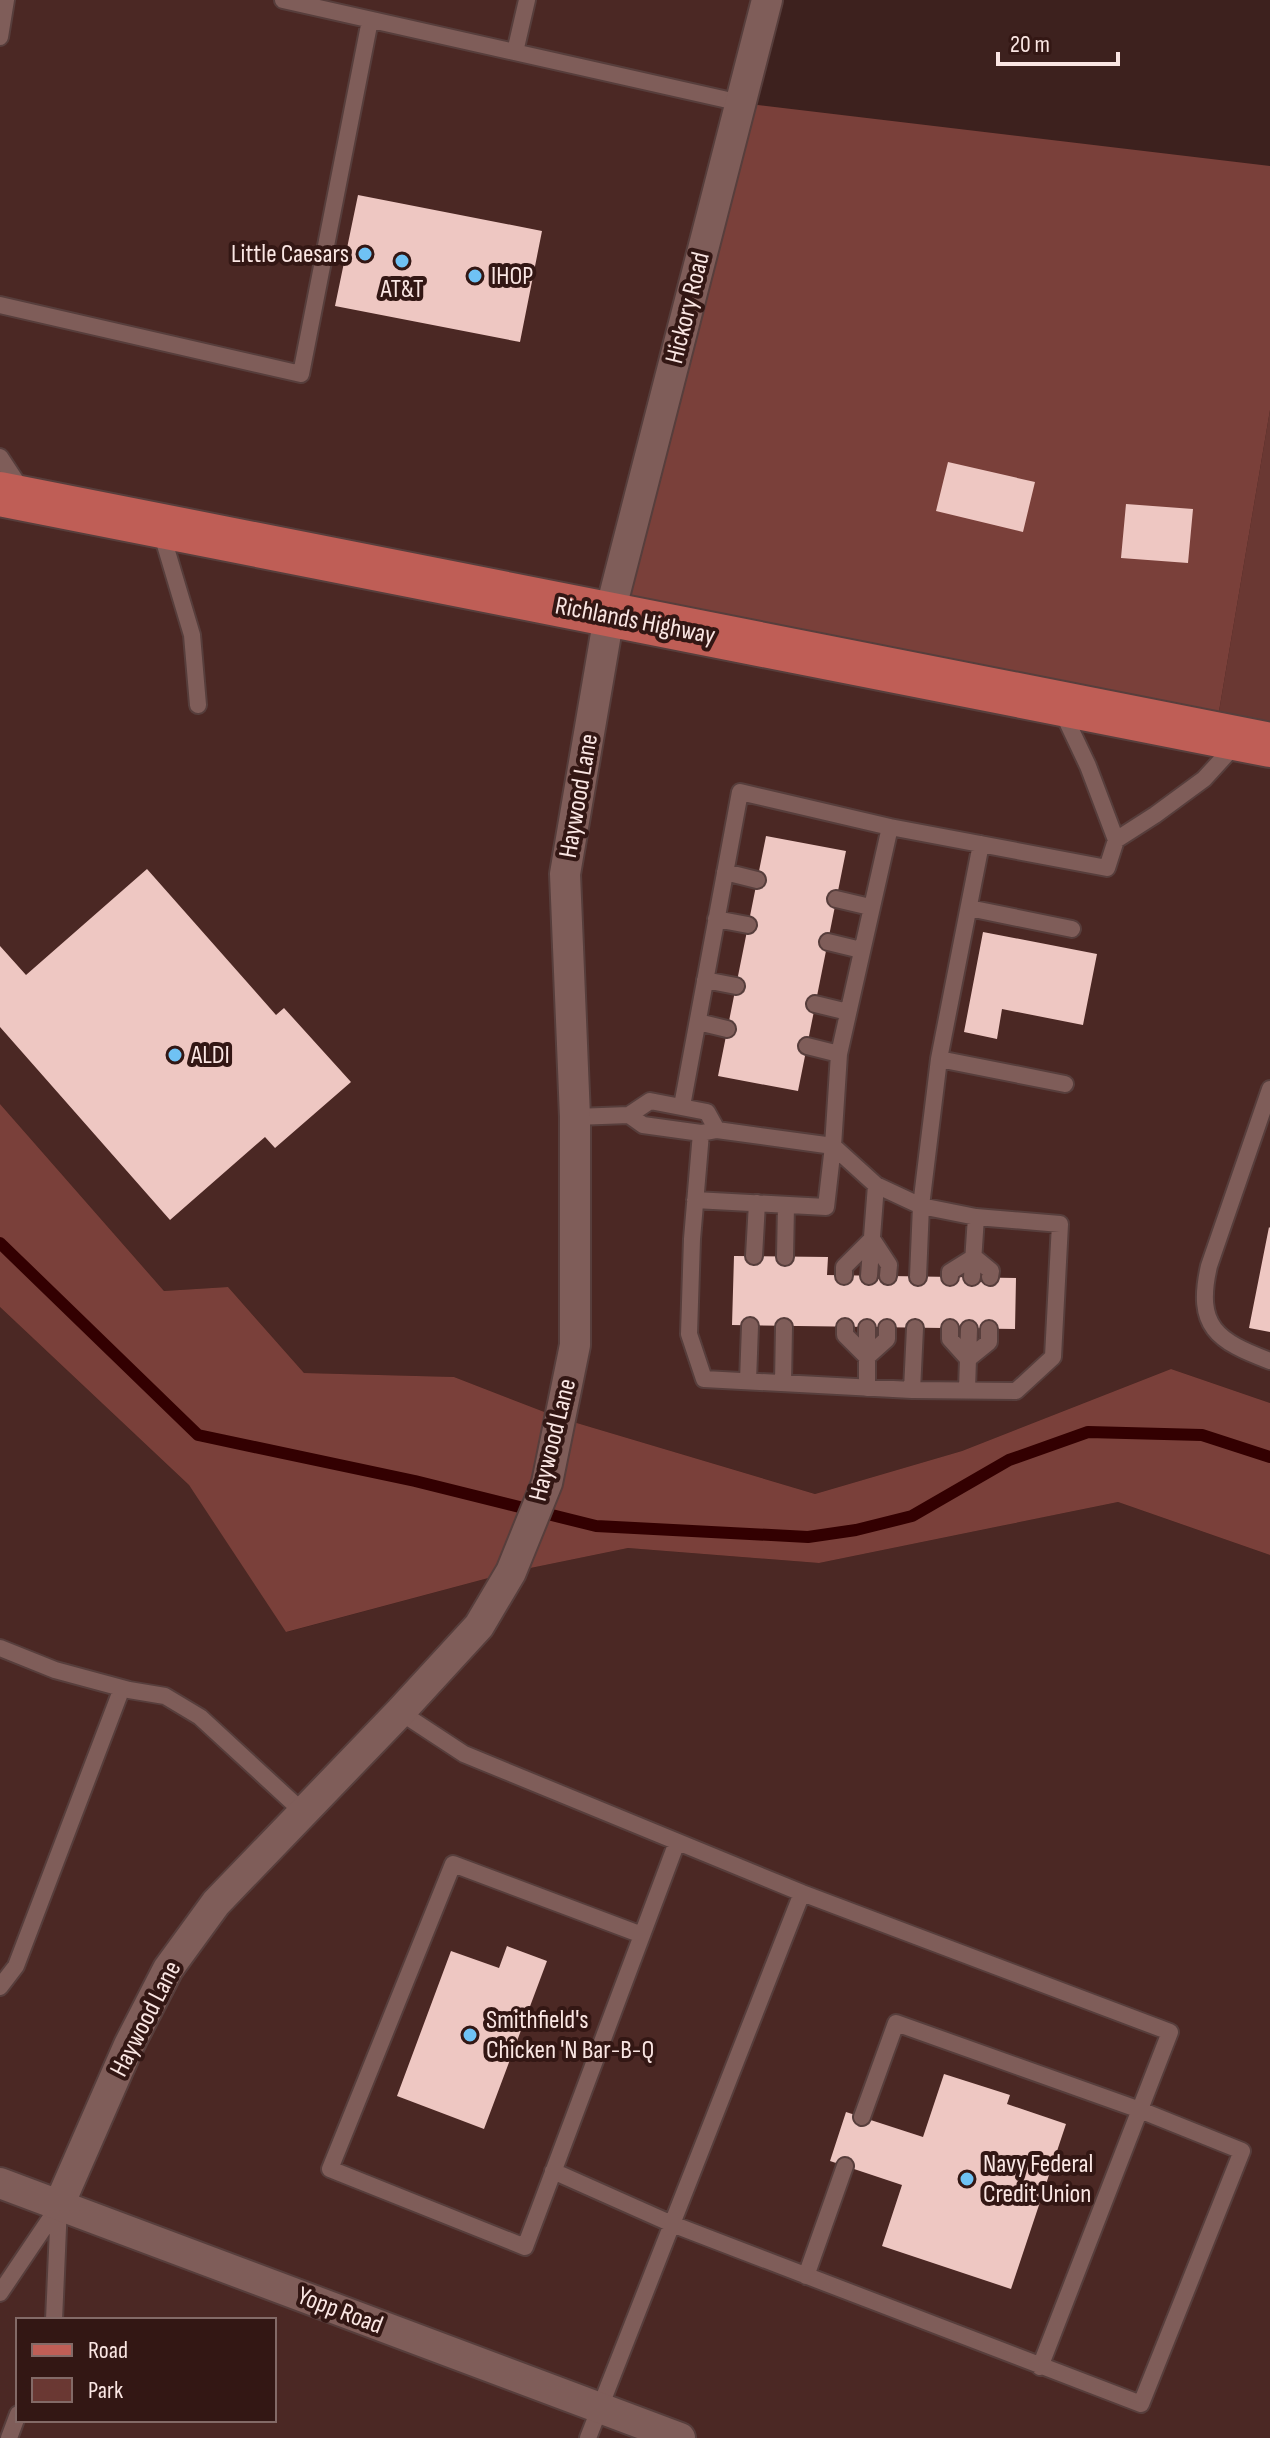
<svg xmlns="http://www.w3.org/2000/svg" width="1270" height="2438" viewBox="0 0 1270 2438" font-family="'Sofia Sans Condensed',sans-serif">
<rect width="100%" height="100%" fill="#3d211e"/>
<path fill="#4b2824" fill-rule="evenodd" d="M0,0H767L610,616L1270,745V1403L1171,1369L962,1451L815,1494L560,1418L454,1377L304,1373L228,1287L164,1291L0,1104Z
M0,1307L189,1485L287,1632L511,1572L628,1548L819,1563L1118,1502L1270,1555V2438H0ZM18,2320H274V2420H18Z"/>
<path fill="#6a3833" d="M1270,410V746L1215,735Z"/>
<path fill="#7a403a" d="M741,103L1270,166V410L1215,735L609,616Z
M0,1104L164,1291L228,1287L304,1373L454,1377L560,1418L815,1494L962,1451L1171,1369L1270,1403V1555L1118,1502L819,1563L628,1548L511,1572L286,1632L189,1485L0,1307Z"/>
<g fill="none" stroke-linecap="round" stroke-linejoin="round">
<path stroke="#330001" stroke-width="12" d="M0,1243L198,1435L415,1481L596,1526L808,1537L856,1530L912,1516L1009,1460L1088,1432L1202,1435L1270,1457"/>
</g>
<path fill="#eec7c2" d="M358,195L542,231L520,342L335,306Z
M948,462L1035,482L1023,532L936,511Z
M1126,504L1193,509L1188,563L1121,558Z
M766,836L846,851L798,1091L718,1076Z
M147,869L276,1015L284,1008L351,1082L275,1148L265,1137L170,1220L0,1027V946L26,975Z
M983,932L1097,954L1083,1025L1002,1009L997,1039L964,1032Z
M1269,1227L1270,1228V1332L1249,1328Z
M734,1256L828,1257L827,1275L1016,1278L1015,1329L732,1325Z
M507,1946L547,1961L484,2129L397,2096L451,1951L499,1968Z
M944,2074L1010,2095L1007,2104L1066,2124L1011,2289L882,2246L902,2185L830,2161L846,2112L923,2137Z"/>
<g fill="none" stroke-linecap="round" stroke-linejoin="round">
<defs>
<path id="lane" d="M283,0L741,103
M0,37L6,0
M515,52L527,0
M0,305L301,374L370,20
M0,457L23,492
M160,528L192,635L198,705
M890,827L1107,868L1116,840L1088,766L1062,711
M1116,840L1155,815L1204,779L1236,744
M725,872L757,880
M836,899L870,907
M969,908L1072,929
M716,919L748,925
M828,942L861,950
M705,980L736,986
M815,1004L848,1012
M698,1022L727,1029
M807,1046L839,1054
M939,1059L1065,1084
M1270,1089L1209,1266C1195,1327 1217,1341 1270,1361
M629,1115L643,1125L701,1133L717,1130L833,1146L839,1054L890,827L740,792L682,1106
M575,1117L629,1115L650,1101L707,1112L717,1130
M701,1133L692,1239L689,1334L704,1379L912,1390L1016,1391L1053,1357L1060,1224L976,1217L921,1206L918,1277
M833,1146L876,1185L921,1206L939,1059L981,844
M695,1200L826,1207L833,1146
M754,1256L757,1203
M785,1257L786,1205
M844,1276V1267L872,1239L889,1265L888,1276
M869,1276L876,1185
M950,1277V1272L974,1257L991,1271L990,1277
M972,1277L976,1217
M845,1327V1335L867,1357L887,1339V1328
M867,1328V1388
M950,1328V1339L968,1359L989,1342V1329
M748,1381L750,1326
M783,1383L784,1327
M967,1389L969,1329
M912,1390L915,1328
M0,1648L55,1670L129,1690L165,1696L200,1717L303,1812
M400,1712L464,1754L802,1893L1170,2032L1040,2367
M642,1935L453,1864L330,2169L525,2247L677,1842
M0,1987L16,1966L122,1688
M553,2171L672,2224L1141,2404L1242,2151L1140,2110L896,2023L862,2117
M806,2276L845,2166
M0,2293L58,2207
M54,2320L59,2205
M9,2438L18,2414
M588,2438L802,1893"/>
<path id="street" d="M0,2183L680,2438
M59,2205L129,2045L168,1969L216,1903L400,1712L479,1626L511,1572L547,1483L575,1345V1117L565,874L609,616L767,0"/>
<path id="primary" d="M0,494L1270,745"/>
</defs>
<use href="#lane" stroke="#573e3c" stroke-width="20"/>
<use href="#street" stroke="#573e3c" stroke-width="34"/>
<use href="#primary" stroke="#573e3c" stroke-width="48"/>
<use href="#lane" stroke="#7f5d59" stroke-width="16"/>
<use href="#street" stroke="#7f5d59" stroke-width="30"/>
<use href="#primary" stroke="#bf5e56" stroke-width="44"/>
</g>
<g fill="#6fc2f4" stroke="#331714" stroke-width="3">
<circle cx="365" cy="254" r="8"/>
<circle cx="402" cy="261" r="8"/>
<circle cx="475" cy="276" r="8"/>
<circle cx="175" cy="1055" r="8"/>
<circle cx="470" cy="2035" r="8"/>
<circle cx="967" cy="2179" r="8"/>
</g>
<g text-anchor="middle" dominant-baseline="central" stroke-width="8" stroke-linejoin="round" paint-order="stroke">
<g font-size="26" fill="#fae6e3" stroke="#331714" text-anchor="start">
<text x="349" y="254" text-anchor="end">Little Caesars</text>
<text x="491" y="276">IHOP</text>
<text x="402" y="289" text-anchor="middle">AT&amp;T</text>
<text x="191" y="1055">ALDI</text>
<text x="486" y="2020">Smithfield's<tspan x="486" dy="30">Chicken 'N Bar-B-Q</tspan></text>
<text x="983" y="2164">Navy Federal<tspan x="983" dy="30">Credit Union</tspan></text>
</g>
<g font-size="26" fill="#fae6e3" stroke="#331714">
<text transform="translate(688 308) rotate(-76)">Hickory Road</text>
<text transform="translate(635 621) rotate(11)">Richlands Highway</text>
<text transform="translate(579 796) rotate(-80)">Haywood Lane</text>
<text transform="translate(553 1440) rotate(-76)">Haywood Lane</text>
<text transform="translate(146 2019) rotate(-63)">Haywood Lane</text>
<text transform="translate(340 2311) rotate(21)">Yopp Road</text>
</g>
</g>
<rect x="16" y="2318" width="260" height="104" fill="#331714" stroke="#836a67" stroke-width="2"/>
<rect x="32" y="2344" width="40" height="12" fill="#bf5e56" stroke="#836a67" stroke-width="2"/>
<text x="88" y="2358" font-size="24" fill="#fae6e3">Road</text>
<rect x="32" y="2378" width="40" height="24" fill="#6a3833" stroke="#836a67" stroke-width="2"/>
<text x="88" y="2398" font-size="24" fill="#fae6e3">Park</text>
<path d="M998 52v12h120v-12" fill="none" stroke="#fae6e3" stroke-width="4"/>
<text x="1010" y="52" font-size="24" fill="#fae6e3" stroke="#331714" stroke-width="6" paint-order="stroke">20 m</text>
</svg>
